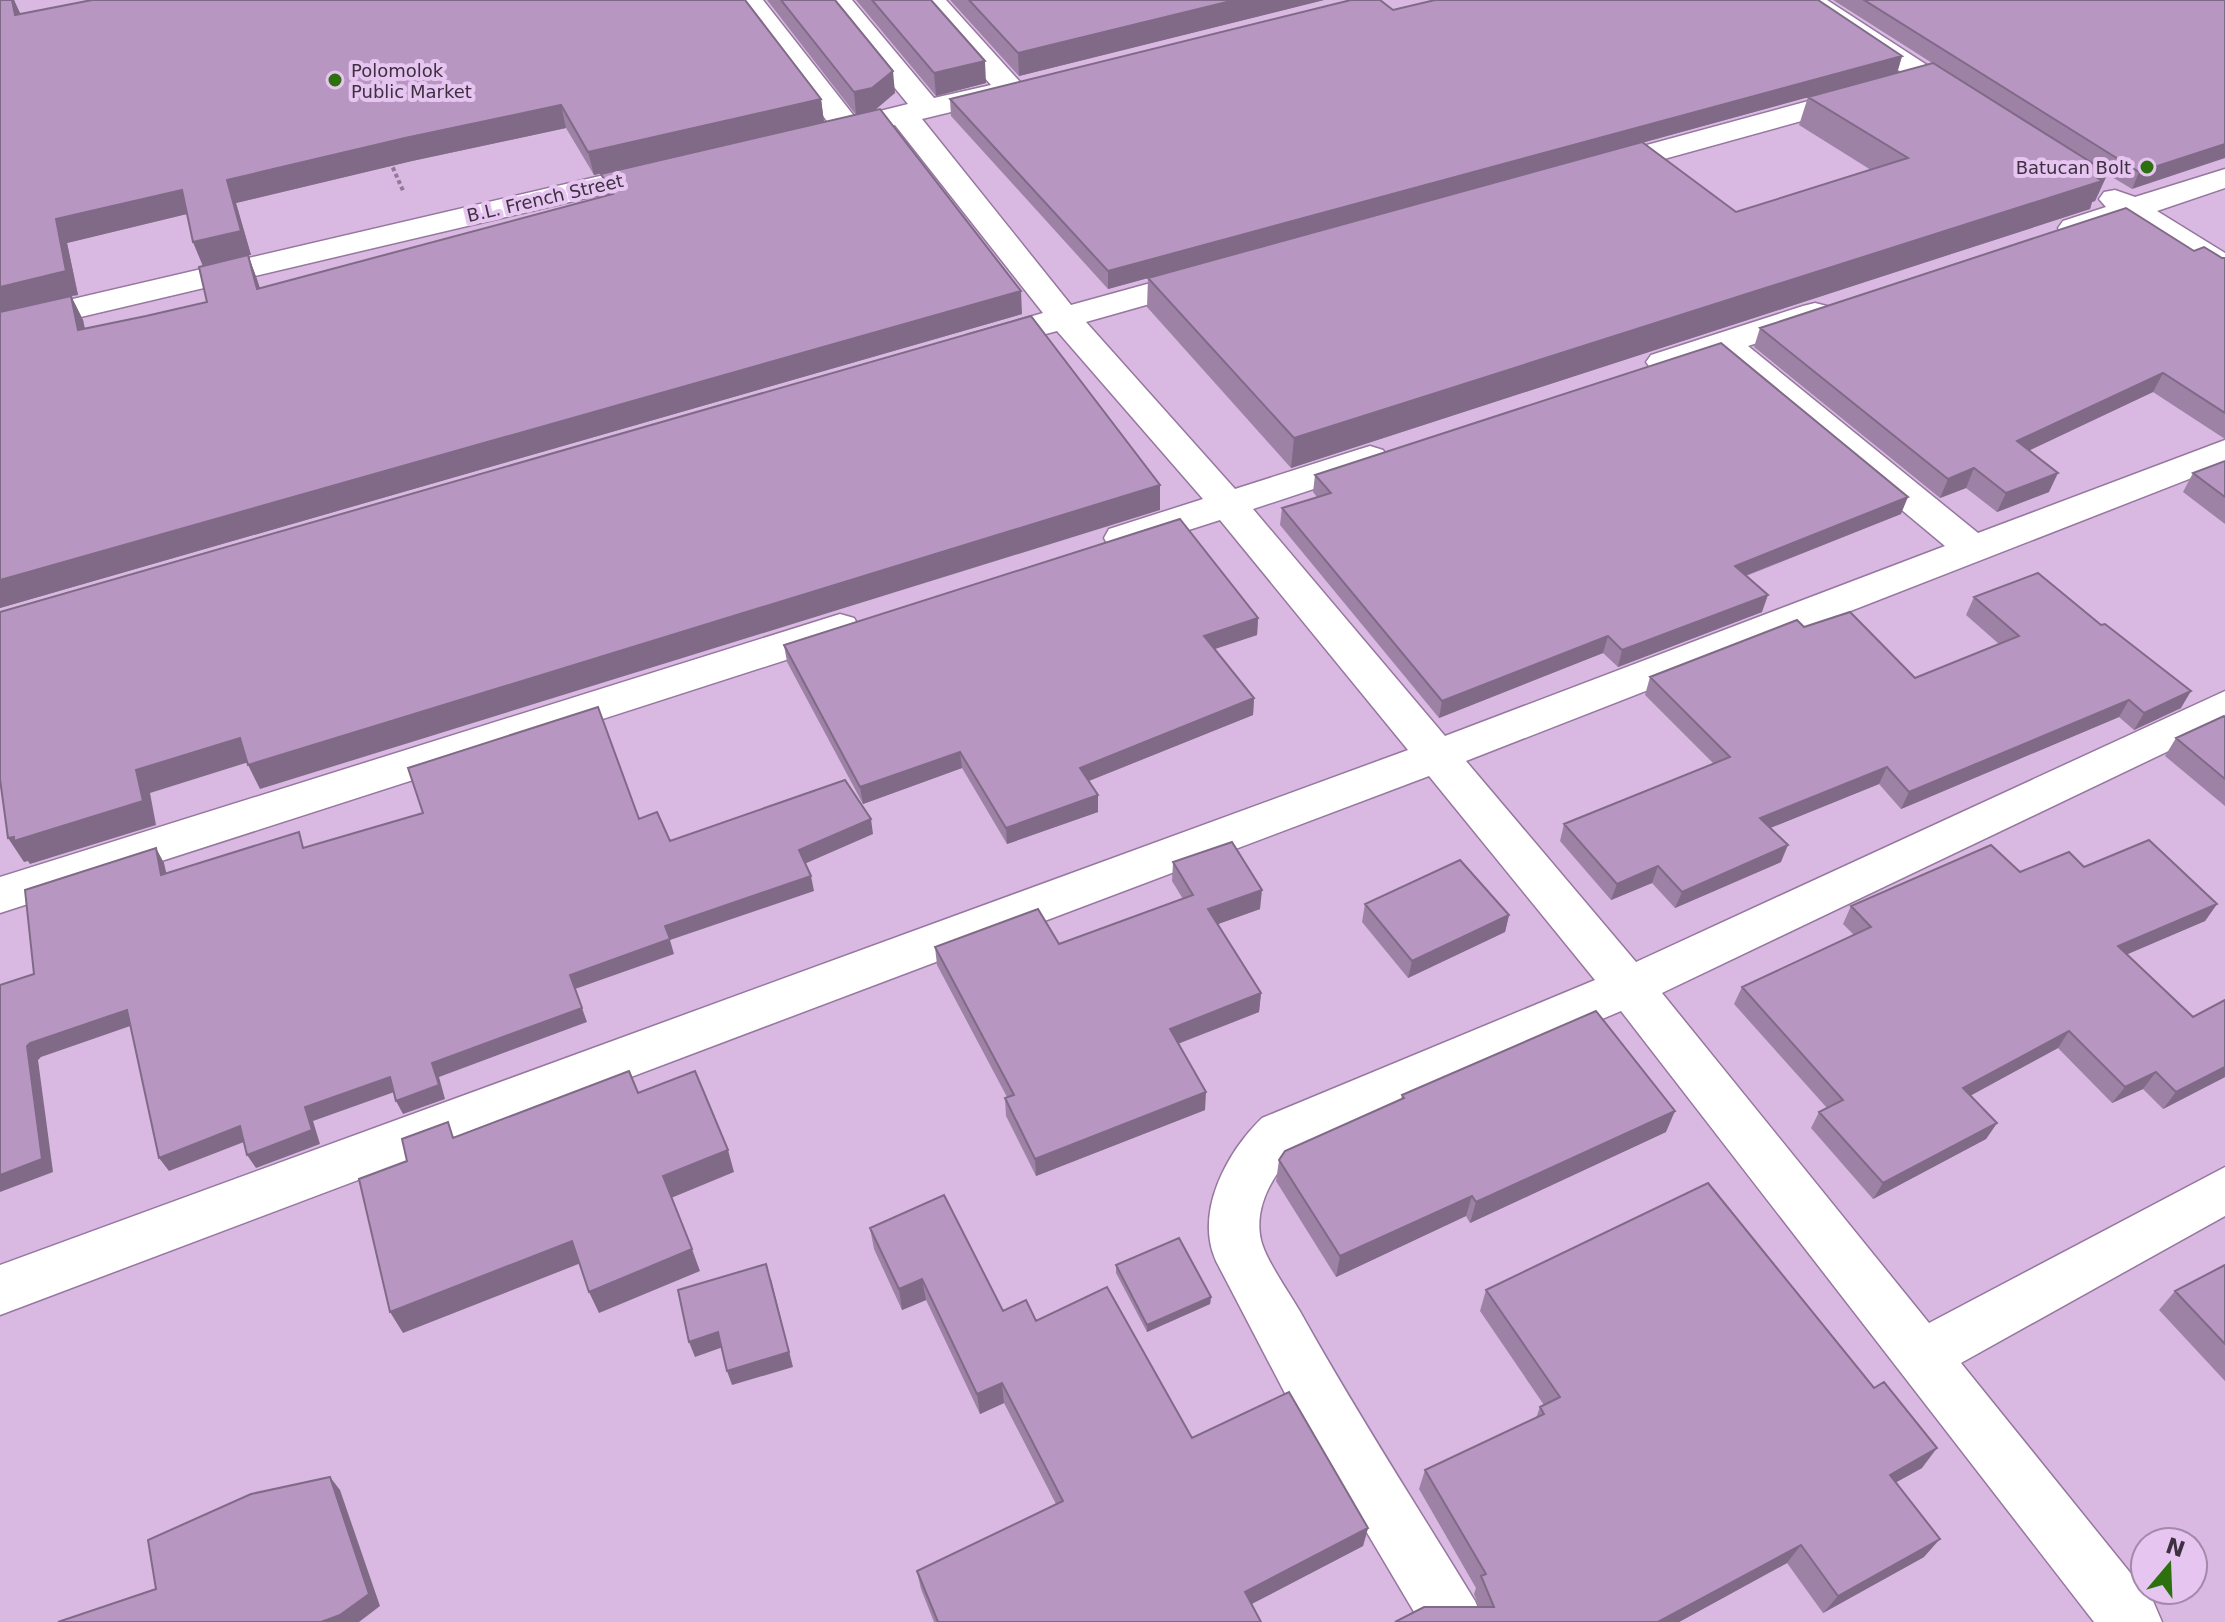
<svg xmlns="http://www.w3.org/2000/svg" width="2225" height="1622" viewBox="0 0 2225 1622" font-family="'DejaVu Sans',sans-serif">
<rect width="100%" height="100%" fill="#d9b8e2"/>
<g fill="none" stroke-linecap="round" stroke-linejoin="round">
<defs>
<path id="minor" d="M735,0H763L858,121L862,127L858,133H836Z
M823,0H852L934,98L991,85L917,0H946L1021,83L1026,89L1021,95L922,119L1071,305L1205,268L1217,271L1222,278L1217,285L1086,322L1235,489L1357,450L1370,446L1383,450L1388,458L1383,466L1253,509L1445,736L1945,546L1717,356L1663,372L1651,369L1646,362L1651,355L1803,306L1815,303L1827,306L1832,313L1827,320L1748,346L1978,533L2225,440V465L1466,761L1636,962L2225,691V724L1662,993L1929,1323L2225,1167V1216L1961,1363L2153,1601L2162,1622H2094L1621,1011L1298,1148C1275,1172 1253,1205 1261,1240C1266,1261 1291,1295 1302,1315C1356,1412 1417,1506 1475,1601L1484,1622H1420L1289,1401L1216,1261C1194,1212 1227,1152 1262,1118L1595,980L1429,776L0,1315V1265L1408,750L1220,520L1123,551L1109,547L1104,538L1109,529L1203,499L1057,331L979,352L967,349L962,342L967,335L1043,313L895,125L879,129L868,126L864,120L868,114L908,104Z
M1794,0H1827L1973,95L1978,101L1973,107H1953Z
M1860,87L1870,90L1875,96L1870,102L1599,177L1588,175L1584,168L1588,161Z
M660,162L671,164L676,171L671,178L0,336V316Z
M2225,169V188L2157,211L2225,253V277L2213,274L2128,221L2074,238L2063,235L2058,228L2063,221L2106,207L2099,199L2104,192L2115,190L2135,197Z
M840,614L854,618L860,628L854,638L0,913V877Z"/>
</defs>
<use href="#minor" stroke="#96779f" stroke-width="3"/>
<path stroke="#917997" stroke-width="4" stroke-dasharray="4 3" stroke-linecap="butt" d="M390,161L404,193"/>
<use href="#minor" fill="#fff" fill-rule="evenodd"/>
</g>
<path fill="#9d82a6" fill-rule="evenodd" d="M0,0H14L20,14L821,99L824,122L594,175L566,128L412,161L236,203L251,255H248L260,288L606,196L601,174L1022,314L0,608ZM187,214L193,242L203,266L207,302L146,316L85,329L83,320L71,296L78,295L67,243Z
M767,0H835L895,93L856,115Z
M856,0H931L986,83L936,96Z
M950,0H1324L1019,76Z
M1833,0H2225L2132,189L2107,174L2095,201L2092,202L2090,209L1291,468L1147,307L1148,278L1439,198L1108,289L951,116L950,99L1393,10L1902,56L1897,73L1932,63ZM1808,97L1799,125L1871,170L1736,212L1642,143Z
M2194,251L2225,258V439L2153,392L2029,450L2049,492L1997,512L1966,488L1940,498L1754,347L1760,328Z
M2225,461V524L2183,492L2193,473Z
M1315,475L1901,514L1746,576L1762,612L1618,667L1603,653L1439,718L1280,525L1282,508L1317,497L1313,492Z
M1974,597L2181,708L2134,730L2119,717L1901,809L1879,784L1770,828L1781,862L1675,908L1652,883L1611,900L1560,841L1564,824L1714,764L1645,695L1650,677L1804,627L1915,678L1999,644L1966,615Z
M1258,618L1257,635L1214,649L1254,698L1253,715L1089,781L1098,795V812L1007,844L962,768L863,804L787,662L784,645Z
M2225,717V806L2165,756L2176,738Z
M1173,862L1260,909L1218,924L1261,993L1259,1012L1178,1044L1205,1110L1036,1176L1006,1116L1005,1098L1007,1097L937,965L935,947L1059,944L1183,899L1172,881Z
M2084,867L2217,904L2205,921L2127,954L2225,1077L2163,1109L2143,1089L2112,1103L2058,1048L1970,1096L1997,1123L1986,1139L1873,1199L1811,1128L1819,1112L1827,1108L1734,1004L1742,987L1854,935L1843,924L1851,906L2020,872Z
M1365,904L1509,915L1505,932L1408,978L1362,922Z
M1402,1095L1666,1132L1470,1223L1466,1216L1336,1277L1276,1181L1279,1160L1401,1100Z
M870,1228L1003,1311L1036,1321L1192,1438L1368,1528L1363,1546L1251,1604L1261,1622H934L921,1589L917,1571L1056,1504L1004,1403L980,1414L926,1300L902,1310L874,1249Z
M1116,1265L1211,1297L1210,1304L1147,1332L1116,1273Z
M2225,1265V1381L2159,1310L2175,1291Z
M1486,1290L1922,1468L1896,1482L1924,1557L1823,1613L1787,1563L1679,1622H1395L1479,1607L1474,1594L1476,1588L1419,1489L1425,1470L1536,1418L1540,1407L1544,1405L1480,1311Z"/>
<path fill="#806a87" d="M12,0H14L20,13L25,37L15,15Z
M1235,0H1324L1019,76L1018,53Z
M1902,56L1897,73L1108,289V271Z
M985,61L986,83L936,96L934,73Z
M893,71L895,93L874,111L856,115L854,92Z
M821,99L824,122L594,175L588,152Z
M561,105L566,128L412,161L236,203L251,255H248L257,279L267,313L203,266L193,242L227,180L405,138Z
M2225,144V158L2132,189L2139,172Z
M2108,173L2095,201L2092,202L2090,209L1291,468L1294,438Z
M182,190L191,213L67,243L78,295L71,296L83,320L90,354L0,314V287L56,219Z
M1021,291L1022,314L0,608V580Z
M2163,373L2153,392L2009,460L2017,441Z
M1974,468L1966,488L1940,498L1948,479Z
M2058,473L2049,492L1997,512L2006,493Z
M1160,485V510L260,789L248,765Z
M1908,497L1901,514L1729,582L1735,566Z
M1768,595L1762,612L1618,667L1622,650Z
M1258,618L1257,635L1203,653L1204,636Z
M1608,636L1603,653L1439,718L1442,701Z
M2191,691L2181,708L2134,730L2144,713Z
M1254,698L1253,715L1081,784L1080,768Z
M2129,700L2119,717L1901,809L1909,792Z
M240,738L252,761L150,793L156,825L30,864L28,861L24,862L8,838L136,770Z
M960,752L962,768L863,804L860,787Z
M1887,767L1879,784L1753,835L1760,818Z
M1098,795V812L1007,844L1006,828Z
M871,819L873,834L802,865L799,850Z
M1788,845L1781,862L1675,908L1682,892Z
M156,848L164,863L170,889L161,875Z
M1658,866L1652,883L1611,900L1617,884Z
M811,876L814,891L670,940L674,954L575,989L570,975L665,926Z
M1262,890L1260,909L1207,928L1208,909Z
M2217,904L2205,921L2107,963L2118,946Z
M1509,915L1505,932L1408,978L1412,961Z
M1261,993L1259,1012L1169,1047L1170,1029Z
M582,1008L587,1022L439,1077L445,1099L403,1114L396,1101L432,1063Z
M127,1010L136,1024L41,1057L38,1060L53,1172L0,1192V1175L27,1046L30,1043Z
M2069,1031L2058,1048L1953,1105L1963,1088Z
M2225,1067V1077L2163,1109L2176,1092Z
M2156,1072L2143,1089L2112,1103L2125,1087Z
M390,1077L397,1091L313,1121L320,1144L256,1168L247,1155L305,1107Z
M1206,1092L1205,1110L1036,1176L1035,1159Z
M1675,1111L1666,1132L1470,1223L1476,1202Z
M1997,1123L1986,1139L1873,1199L1883,1183Z
M240,1126L249,1140L169,1171L159,1158Z
M728,1150L734,1172L671,1198L663,1176Z
M1472,1196L1466,1216L1336,1277L1340,1256Z
M572,1241L581,1263L403,1333L390,1312Z
M692,1249L700,1271L599,1313L589,1292Z
M771,1279L793,1367L732,1385L727,1371Z
M922,1279L926,1300L902,1310L899,1289Z
M1211,1297L1210,1304L1147,1332V1325Z
M718,1332L723,1347L695,1357L689,1342Z
M1002,1383L1004,1403L980,1414L977,1394Z
M1937,1448L1922,1468L1875,1494L1890,1475Z
M330,1477L340,1490L380,1606L359,1622H321Z
M1368,1528L1363,1546L1242,1609L1245,1592Z
M1940,1539L1924,1557L1823,1613L1838,1596Z
M1801,1545L1787,1563L1679,1622H1658Z"/>
<path fill="#b797c1" stroke="#806a87" stroke-width="2" d="M0,0H12L15,15L92,0H745L821,99L588,152L561,105L405,138L227,180L241,231L193,242L182,190L56,219L66,271L0,287Z
M781,0H835L893,71L872,88L854,92Z
M872,0H931L985,61L934,73Z
M969,0H1235L1018,53Z
M1351,0H1380L1393,10L1435,0H1818L1902,56L1108,271L950,99Z
M1864,0H2225V144L2139,172Z
M1933,63L2108,173L2096,177L2102,181L1294,438L1148,278L1642,142L1736,212L1908,158L1808,97Z
M880,109L1021,291L0,580V312L71,296L78,330L146,316L207,302L199,267L248,255L257,289L613,194L601,174Z
M2126,208L2194,251L2204,247L2222,258H2225V413L2163,373L2017,441L2058,473L2006,493L1974,468L1948,479L1760,328Z
M1031,316L1160,485L248,765L240,738L136,770L143,801L14,841V837L8,838L0,779V612Z
M1721,343L1908,497L1735,566L1768,595L1622,650L1608,636L1442,701L1282,508L1331,493L1315,475Z
M2225,461V497L2193,473Z
M1180,519L1258,618L1204,636L1254,698L1080,768L1098,795L1006,828L960,752L860,787L784,645Z
M2038,573L2101,625L2105,624L2191,691L2144,713L2129,700L1909,792L1887,767L1760,818L1788,845L1682,892L1658,866L1617,884L1564,824L1730,757L1650,677L1797,620L1804,627L1850,612L1915,678L2019,636L1974,597Z
M598,707L639,819L657,812L670,841L845,780L871,819L799,850L811,876L665,926L670,939L570,975L582,1008L432,1063L439,1085L396,1101L390,1077L305,1107L312,1130L247,1155L240,1126L159,1158L127,1010L30,1043L27,1046L42,1159L0,1175V985L34,974L25,890L156,848L161,875L299,832L303,848L423,813L408,768Z
M2224,716L2225,717V779L2176,738Z
M2149,840L2217,904L2118,946L2193,1017L2225,1000V1067L2176,1092L2156,1072L2125,1087L2069,1031L1963,1088L1997,1123L1883,1183L1819,1112L1843,1100L1742,987L1871,927L1851,906L1991,845L2020,872L2069,852L2084,867Z
M1232,842L1262,890L1208,909L1261,993L1170,1029L1206,1092L1035,1159L1005,1098L1014,1095L935,947L1038,909L1059,944L1193,895L1173,862Z
M1460,860L1509,915L1412,961L1365,904Z
M1596,1011L1675,1111L1476,1202L1472,1196L1340,1256L1279,1160L1285,1151L1404,1098L1402,1095Z
M629,1071L638,1093L695,1071L728,1150L663,1176L692,1249L589,1292L572,1241L390,1312L359,1179L407,1161L402,1139L448,1122L453,1138Z
M1708,1183L1874,1388L1884,1382L1937,1448L1890,1475L1940,1539L1838,1596L1801,1545L1658,1622H1395L1424,1607H1494L1481,1576L1486,1574L1425,1470L1544,1414L1540,1407L1560,1397L1486,1290Z
M944,1195L1003,1311L1026,1300L1036,1321L1107,1287L1192,1438L1289,1392L1368,1528L1245,1592L1261,1622H938L917,1571L1063,1501L1002,1383L977,1394L922,1279L899,1289L870,1228Z
M1179,1238L1211,1297L1147,1325L1116,1265Z
M766,1264L789,1352L727,1371L718,1332L689,1342L678,1290Z
M2225,1265V1344L2175,1291Z
M330,1477L369,1594L340,1615L321,1622H58L156,1589L148,1540L251,1494Z"/>
<g fill="#2d710e" stroke="#e6c5f0" stroke-width="3">
<circle cx="335" cy="80" r="8"/>
<circle cx="2147" cy="167" r="8"/>
</g>
<g text-anchor="middle" dominant-baseline="central" stroke-width="8" stroke-linejoin="round" paint-order="stroke">
<g font-size="18" fill="#3e3041" stroke="#e6c5f0" text-anchor="start">
<text x="351" y="70">Polomolok<tspan x="351" dy="21">Public Market</tspan></text>
<text x="2131" y="167" text-anchor="end">Batucan Bolt</text>
</g>
<g font-size="18" fill="#3e3041" stroke="#e6c5f0">
<text transform="translate(545 198) rotate(-13)">B.L. French Street</text>
</g>
</g>
<g transform="translate(2169 1566) rotate(19)"><circle r="38" fill="#e6c5f0" stroke="#a389aa" stroke-width="2"/>
<path d="M0-6L14 30L0 20L-14 30Z" fill="#2d710e"/>
<text y="-12" font-size="22" font-weight="bold" text-anchor="middle" fill="#3e3041">N</text>
</g>
</svg>
